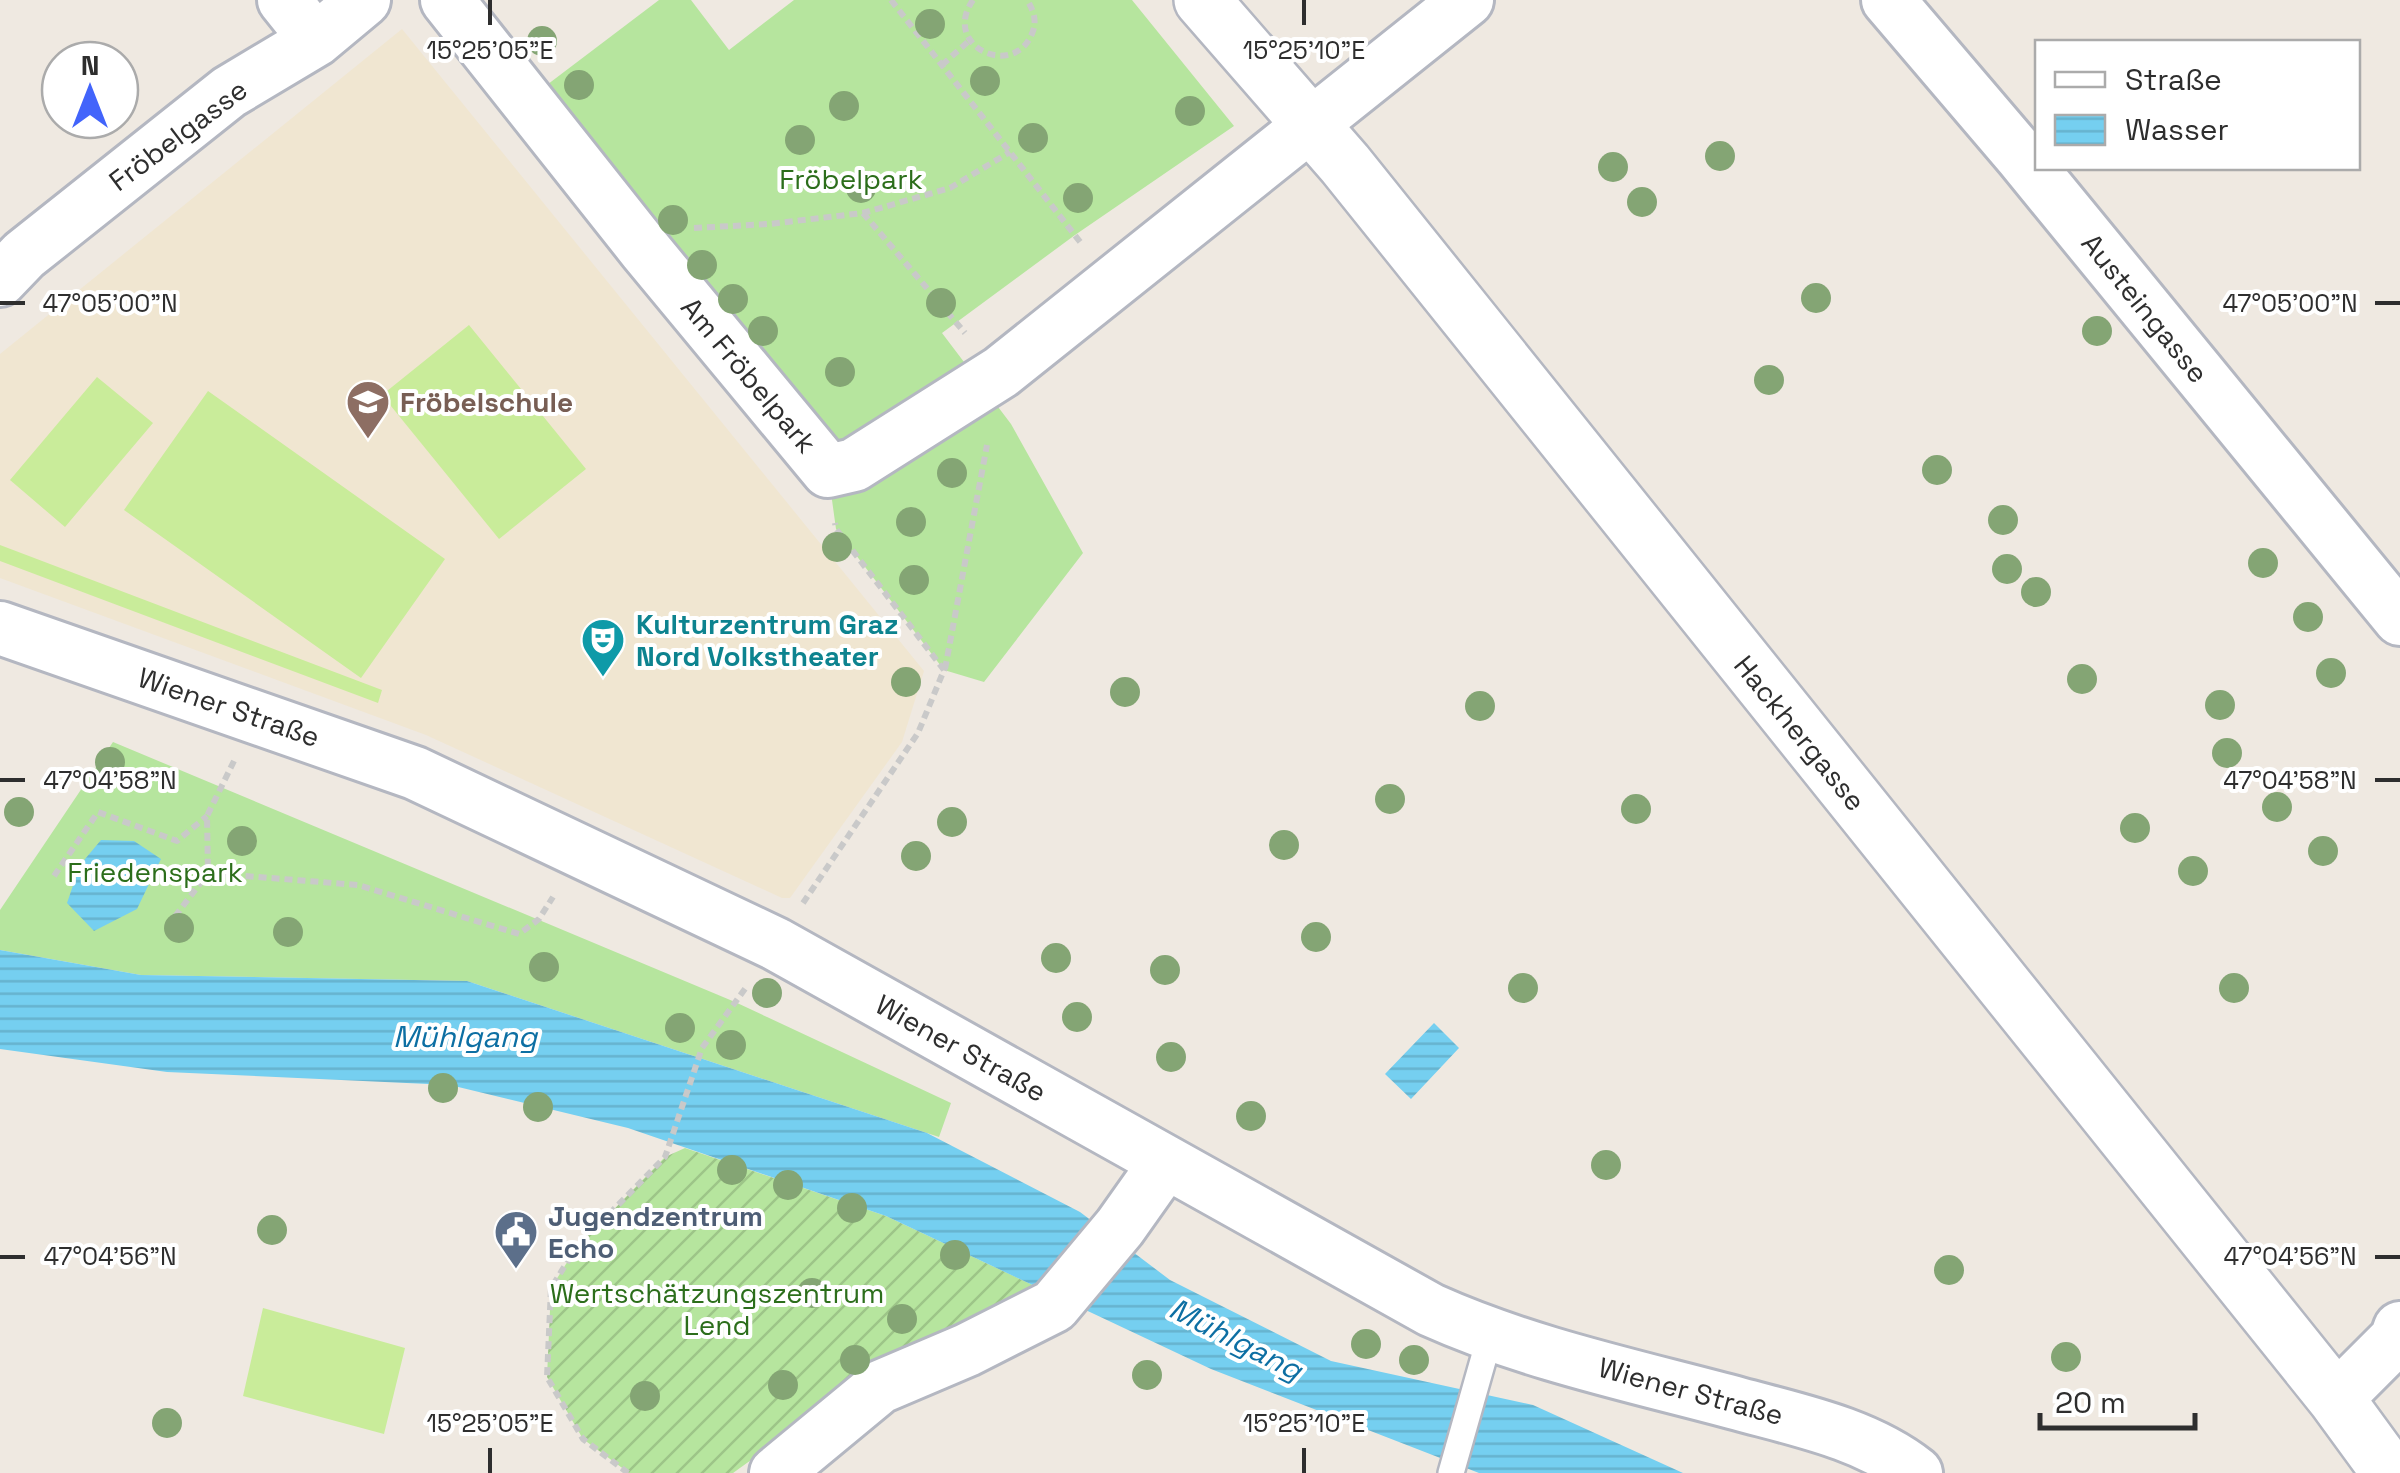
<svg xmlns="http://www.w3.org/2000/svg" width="2400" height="1473" viewBox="0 0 2400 1473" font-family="'Space Grotesk',sans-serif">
<defs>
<pattern id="garden-furrows" width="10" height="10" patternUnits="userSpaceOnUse" patternTransform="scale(2.5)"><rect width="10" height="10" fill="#b6e59e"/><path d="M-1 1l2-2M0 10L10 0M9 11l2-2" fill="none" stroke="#9dc588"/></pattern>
<pattern id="water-rules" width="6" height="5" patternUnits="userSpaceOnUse" patternTransform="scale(2.5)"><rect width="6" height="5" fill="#75cff0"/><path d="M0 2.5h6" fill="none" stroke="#66b2ce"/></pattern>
</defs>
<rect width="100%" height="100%" fill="#efe9e1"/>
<path fill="#f0e6d1" d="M402,29L924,671L902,742L790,898H782L426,735L0,578V354Z"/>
<path fill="#b6e59e" d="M659,0H691L729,50L794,0H1132L1234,126L1075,235L942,333L1011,424L1083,553L984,682L944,670L836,529L828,471L527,100Z
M113,742L735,1002L951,1103L939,1137L467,981L141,975L0,950V910Z"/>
<path fill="url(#garden-furrows)" d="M685,1148L886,1216L1037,1287L889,1361L733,1473H629L583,1439L547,1377L551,1288L576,1248L665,1157Z"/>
<path fill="#c9ec9a" d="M469,325L586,469L499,539L382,395Z
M97,377L153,423L65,527L10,480Z
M208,391L445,559L361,678L124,510Z
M0,545L382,690L378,703L0,561Z
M263,1308L405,1348L384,1434L243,1396Z"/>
<path fill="url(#water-rules)" d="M101,840L134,841L161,859L137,909L94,931L67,903L80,865Z
M0,950L141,975L467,981L927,1133L1080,1212L1170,1280L1331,1361L1533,1405L1683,1473H1479L1211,1369L886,1216L628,1128L450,1085L167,1072L0,1049Z
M1434,1023L1459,1048L1411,1099L1385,1074Z"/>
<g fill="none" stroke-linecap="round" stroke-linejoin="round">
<defs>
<path id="lane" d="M1451,1473L1490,1336"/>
<path id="street" d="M284,0L316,40
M447,0L645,250L828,471L854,465L1001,372L1467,0
M1888,0L2021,156L2400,619
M0,280L24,255L229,92L316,40L364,0
M0,628L415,773L776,944L1431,1310C1529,1354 1635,1376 1739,1404C1798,1420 1867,1434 1916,1473
M2336,1399L2396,1339L2400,1328
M776,1473L880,1387L967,1350L1054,1306L1120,1227L1166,1162"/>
<path id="secondary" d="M1202,0L1345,164L2336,1399L2390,1473"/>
</defs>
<use href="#lane" stroke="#b4b7c1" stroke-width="30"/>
<use href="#street" stroke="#b4b7c1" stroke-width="58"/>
<use href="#secondary" stroke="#b4b7c1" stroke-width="60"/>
<path stroke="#c9c9c9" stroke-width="6" stroke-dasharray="8 5" stroke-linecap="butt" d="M891,0L1081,243
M973,0C940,47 1016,81 1033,31C1037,20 1033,9 1027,0
M942,65L970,40
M863,213L965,333
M694,228L769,224L863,213L950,188L1010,152
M945,669L987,445
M234,761L207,816L208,873L358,885L519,934L539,919L553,897
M54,876L98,812L177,841L207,816
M803,903L918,733L944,670L836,529L835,523
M167,927L208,873
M628,1473L583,1439L547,1377L551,1288L576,1248L665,1157L702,1048L747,986"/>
<use href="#lane" stroke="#fff" stroke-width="25"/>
<use href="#street" stroke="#fff" stroke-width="52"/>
<use href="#secondary" stroke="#fff" stroke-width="55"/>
</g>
<g fill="#84a574">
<circle cx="930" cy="24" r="15"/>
<circle cx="542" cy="41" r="15"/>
<circle cx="985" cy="81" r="15"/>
<circle cx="579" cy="85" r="15"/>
<circle cx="844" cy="106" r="15"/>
<circle cx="1190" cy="111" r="15"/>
<circle cx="1033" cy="138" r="15"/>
<circle cx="800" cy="140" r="15"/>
<circle cx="1720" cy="156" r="15"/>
<circle cx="1613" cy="167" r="15"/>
<circle cx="861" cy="188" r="15"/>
<circle cx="1078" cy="198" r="15"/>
<circle cx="1642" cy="202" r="15"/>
<circle cx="673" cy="220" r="15"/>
<circle cx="702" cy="265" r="15"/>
<circle cx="1816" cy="298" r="15"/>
<circle cx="733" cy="299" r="15"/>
<circle cx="941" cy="303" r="15"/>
<circle cx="763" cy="331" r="15"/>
<circle cx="2097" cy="331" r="15"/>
<circle cx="840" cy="372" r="15"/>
<circle cx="1769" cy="380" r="15"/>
<circle cx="1937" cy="470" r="15"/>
<circle cx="952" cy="473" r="15"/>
<circle cx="2003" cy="520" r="15"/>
<circle cx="911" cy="522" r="15"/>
<circle cx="837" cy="547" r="15"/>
<circle cx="2263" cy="563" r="15"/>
<circle cx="2007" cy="569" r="15"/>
<circle cx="914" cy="580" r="15"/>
<circle cx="2036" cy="592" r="15"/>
<circle cx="2308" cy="617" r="15"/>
<circle cx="2331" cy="673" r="15"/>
<circle cx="2082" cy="679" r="15"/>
<circle cx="906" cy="682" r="15"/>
<circle cx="1125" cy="692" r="15"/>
<circle cx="2220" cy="705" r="15"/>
<circle cx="1480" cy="706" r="15"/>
<circle cx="2227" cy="753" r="15"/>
<circle cx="110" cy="762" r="15"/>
<circle cx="1390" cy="799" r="15"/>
<circle cx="2277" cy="807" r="15"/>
<circle cx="1636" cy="809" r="15"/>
<circle cx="19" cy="812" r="15"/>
<circle cx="952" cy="822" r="15"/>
<circle cx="2135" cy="828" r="15"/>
<circle cx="242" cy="841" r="15"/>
<circle cx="1284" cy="845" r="15"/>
<circle cx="2323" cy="851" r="15"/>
<circle cx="916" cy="856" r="15"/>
<circle cx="2193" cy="871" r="15"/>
<circle cx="179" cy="928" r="15"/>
<circle cx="288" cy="932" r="15"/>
<circle cx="1316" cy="937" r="15"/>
<circle cx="1056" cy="958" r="15"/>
<circle cx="544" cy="967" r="15"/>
<circle cx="1165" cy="970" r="15"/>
<circle cx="1523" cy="988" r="15"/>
<circle cx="2234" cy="988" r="15"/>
<circle cx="767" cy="993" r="15"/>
<circle cx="1077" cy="1017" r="15"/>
<circle cx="680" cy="1028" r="15"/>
<circle cx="731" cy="1045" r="15"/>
<circle cx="1171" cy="1057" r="15"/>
<circle cx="443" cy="1088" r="15"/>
<circle cx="538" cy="1107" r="15"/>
<circle cx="1251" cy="1116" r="15"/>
<circle cx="1606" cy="1165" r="15"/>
<circle cx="732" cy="1170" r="15"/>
<circle cx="788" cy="1185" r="15"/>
<circle cx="852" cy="1208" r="15"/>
<circle cx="272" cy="1230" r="15"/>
<circle cx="955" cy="1255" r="15"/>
<circle cx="1949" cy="1270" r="15"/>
<circle cx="812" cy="1293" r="15"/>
<circle cx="902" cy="1319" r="15"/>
<circle cx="1366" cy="1344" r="15"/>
<circle cx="2066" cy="1357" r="15"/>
<circle cx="855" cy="1360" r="15"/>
<circle cx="1414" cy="1360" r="15"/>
<circle cx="1147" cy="1375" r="15"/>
<circle cx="783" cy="1385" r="15"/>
<circle cx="645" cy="1396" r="15"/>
<circle cx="167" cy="1423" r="15"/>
</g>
<path fill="none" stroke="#2e2e2e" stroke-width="4" d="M490,0V25M1304,0V25M0,303H25M2375,303H2400M0,780H25M2375,780H2400M0,1257H25M2375,1257H2400M490,1448V1473M1304,1448V1473"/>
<defs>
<symbol id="school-pin" viewBox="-11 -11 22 30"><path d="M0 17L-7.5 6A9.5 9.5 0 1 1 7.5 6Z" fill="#8d6e63" stroke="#fff"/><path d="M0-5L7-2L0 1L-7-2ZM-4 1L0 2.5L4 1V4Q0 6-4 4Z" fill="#fff"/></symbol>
<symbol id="theatre-pin" viewBox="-11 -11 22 30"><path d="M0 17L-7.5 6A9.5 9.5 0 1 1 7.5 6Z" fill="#0f9aa8" stroke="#fff"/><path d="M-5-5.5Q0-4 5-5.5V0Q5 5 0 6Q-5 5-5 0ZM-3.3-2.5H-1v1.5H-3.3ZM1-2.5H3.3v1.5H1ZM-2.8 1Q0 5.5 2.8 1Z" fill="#fff"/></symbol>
<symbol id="civic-pin" viewBox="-11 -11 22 30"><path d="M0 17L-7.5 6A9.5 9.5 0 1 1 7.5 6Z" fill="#5c6f8a" stroke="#fff"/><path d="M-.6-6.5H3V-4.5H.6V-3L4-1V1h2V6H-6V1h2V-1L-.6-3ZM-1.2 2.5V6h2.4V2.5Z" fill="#fff"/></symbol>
</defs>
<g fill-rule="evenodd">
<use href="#school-pin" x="343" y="377" width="50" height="68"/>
<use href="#theatre-pin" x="578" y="615" width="50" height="68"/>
<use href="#civic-pin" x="491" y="1207" width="50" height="68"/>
</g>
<g text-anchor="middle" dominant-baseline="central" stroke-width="8" stroke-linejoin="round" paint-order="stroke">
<g font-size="28" fill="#2e2e2e" stroke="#fff">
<text transform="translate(178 135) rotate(-37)">Fröbelgasse</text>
<text transform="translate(2145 308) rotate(51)">Austeingasse</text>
<text transform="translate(749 375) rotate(50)">Am Fröbelpark</text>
<text transform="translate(229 707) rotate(19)">Wiener Straße</text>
<text transform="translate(1800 733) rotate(51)">Hackhergasse</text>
<text transform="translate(961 1048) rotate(29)">Wiener Straße</text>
<text transform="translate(1691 1391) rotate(15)">Wiener Straße</text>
</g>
<g font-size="28" fill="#2c6e1b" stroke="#fff">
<text x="851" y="179">Fröbelpark</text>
<text x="155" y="872">Friedenspark</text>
<text x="717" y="1293">Wertschätzungszentrum<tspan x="717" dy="32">Lend</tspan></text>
</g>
<g font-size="28" font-weight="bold" fill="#785e54" stroke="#fff" text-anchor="start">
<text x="400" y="402">Fröbelschule</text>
</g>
<g font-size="28" font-weight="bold" fill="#0d838f" stroke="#fff" text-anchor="start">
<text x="636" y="624">Kulturzentrum Graz<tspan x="636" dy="32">Nord Volkstheater</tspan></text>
</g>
<g font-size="28" font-weight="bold" fill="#4e5e75" stroke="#fff" text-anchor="start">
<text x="548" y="1216">Jugendzentrum<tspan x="548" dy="32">Echo</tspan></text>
</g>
<g font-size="30" font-style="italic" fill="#0d6fa3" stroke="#fff">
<text x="465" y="1036">Mühlgang</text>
<text transform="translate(1236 1339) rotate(27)">Mühlgang</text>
</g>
</g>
<g font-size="25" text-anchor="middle" fill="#2e2e2e" stroke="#fff" stroke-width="8" stroke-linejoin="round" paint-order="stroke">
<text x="490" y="59">15°25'05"E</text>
<text x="1304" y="59">15°25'10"E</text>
<text x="110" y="312">47°05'00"N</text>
<text x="2290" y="312">47°05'00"N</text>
<text x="110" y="789">47°04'58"N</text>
<text x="2290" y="789">47°04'58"N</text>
<text x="110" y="1265">47°04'56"N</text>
<text x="2290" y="1265">47°04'56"N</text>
<text x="490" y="1432">15°25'05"E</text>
<text x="1304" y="1432">15°25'10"E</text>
</g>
<rect x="2035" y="40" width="325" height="130" fill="#ffffff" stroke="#ababab" stroke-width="2.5"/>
<rect x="2055" y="72" width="50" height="15" fill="#ffffff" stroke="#ababab" stroke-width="2.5"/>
<text x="2125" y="90" font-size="30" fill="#2e2e2e">Straße</text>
<rect x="2055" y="115" width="50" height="30" fill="url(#water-rules)" stroke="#ababab" stroke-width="2.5"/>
<text x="2125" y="140" font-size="30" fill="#2e2e2e">Wasser</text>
<g transform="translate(90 90)"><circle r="48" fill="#ffffff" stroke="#ababab" stroke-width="2.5"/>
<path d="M0-8L18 38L0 25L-18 38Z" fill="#4264fb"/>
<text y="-15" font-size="28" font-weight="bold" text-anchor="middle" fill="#2e2e2e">N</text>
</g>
<path d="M2040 1413v15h155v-15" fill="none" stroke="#2e2e2e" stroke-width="5"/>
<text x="2055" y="1413" font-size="30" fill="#2e2e2e" stroke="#ffffff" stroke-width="8" paint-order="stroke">20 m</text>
</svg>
